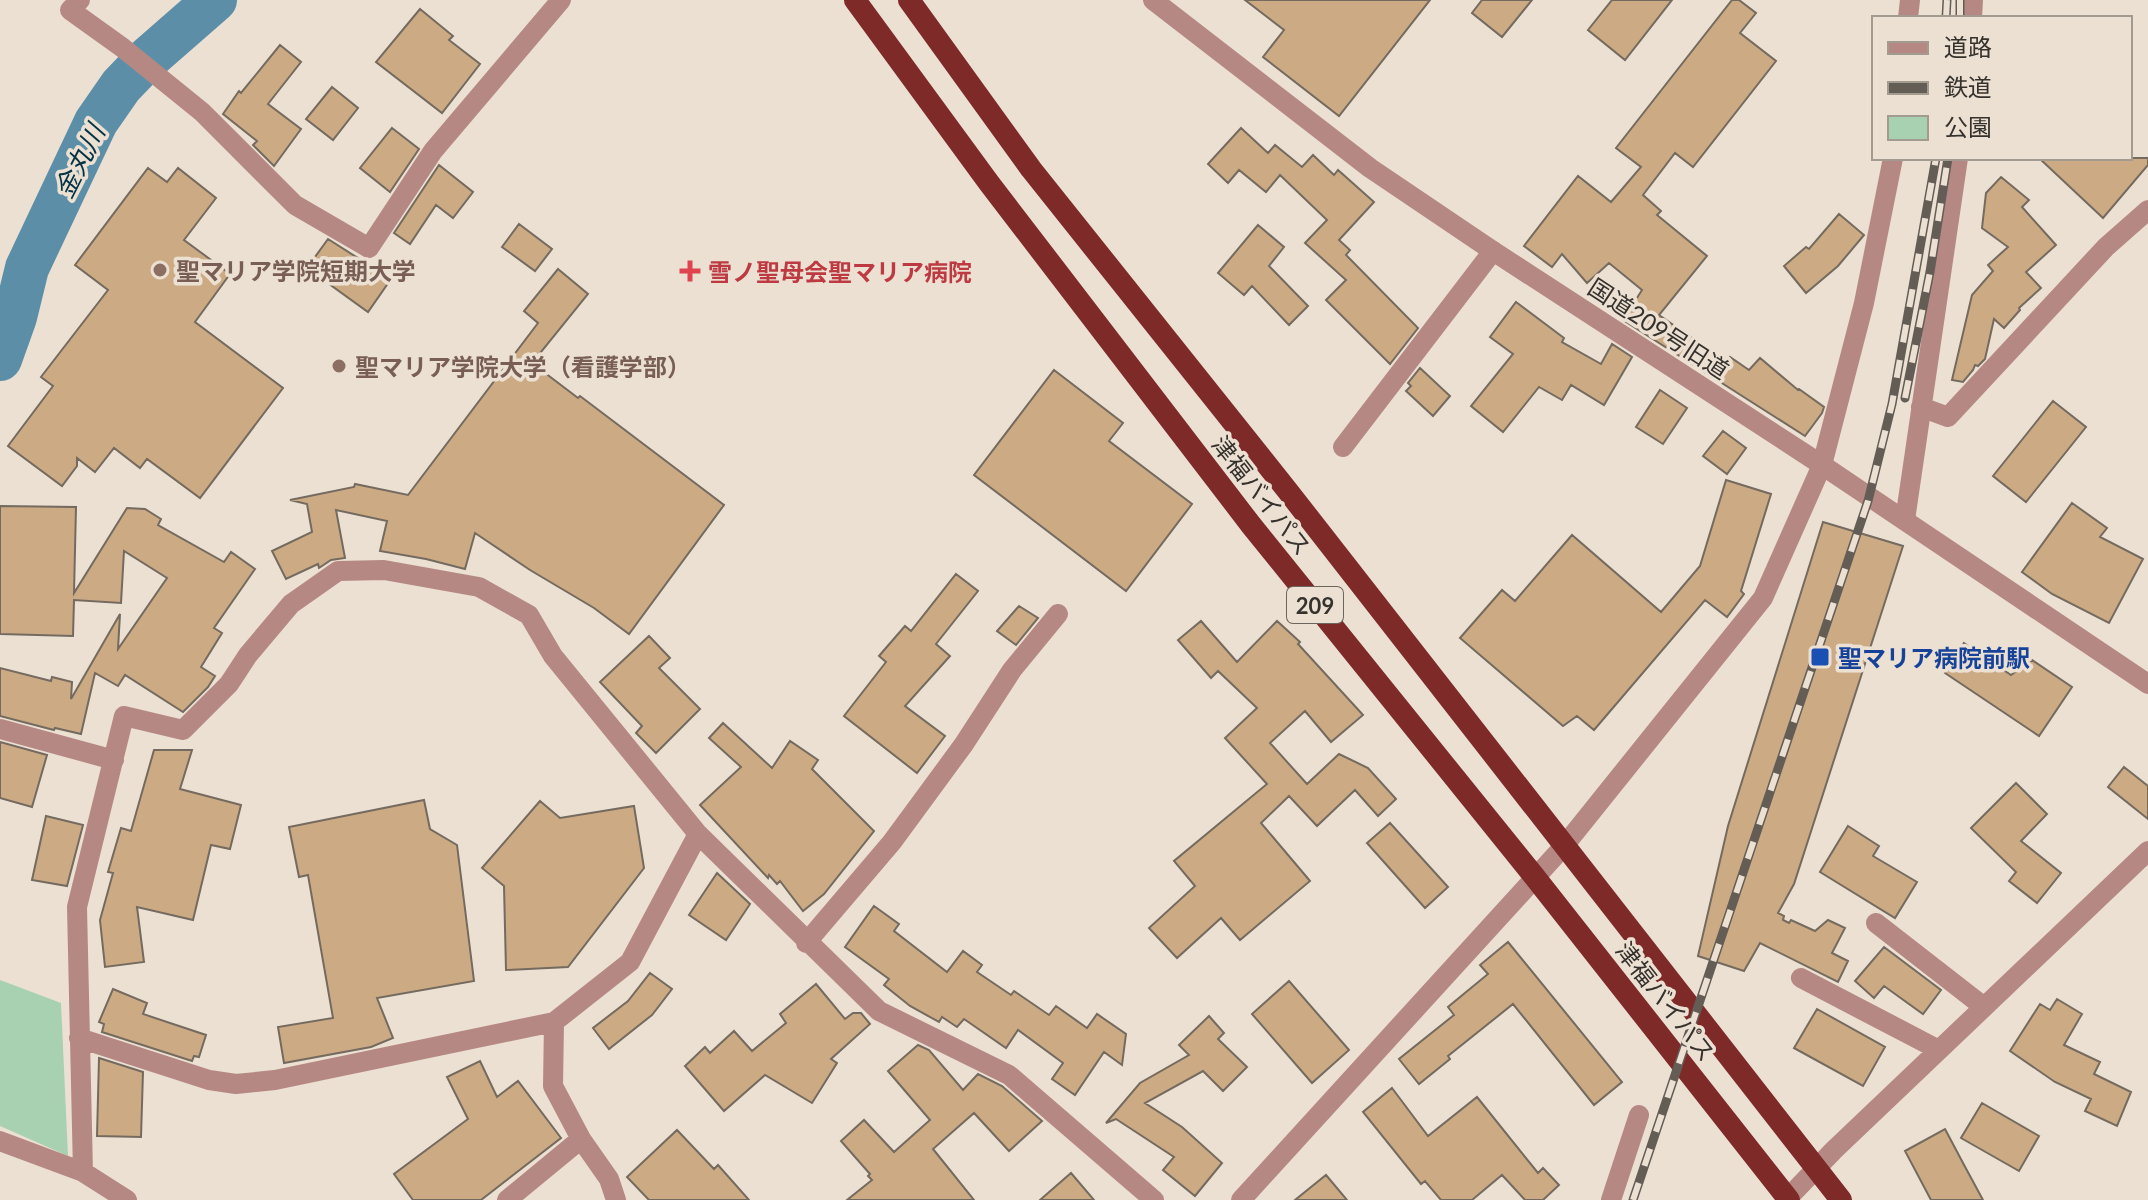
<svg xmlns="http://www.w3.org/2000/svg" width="2148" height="1200" viewBox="0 0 2148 1200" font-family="Lato,'Noto Sans JP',sans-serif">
<rect width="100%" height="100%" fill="#ece0d3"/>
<path fill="#a7d1b1" d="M0,980L61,1003L68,1156L0,1126Z"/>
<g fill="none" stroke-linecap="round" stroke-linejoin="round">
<path stroke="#5c8fa7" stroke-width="44" d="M0,359L15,317L27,268L96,122L121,86L144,62L215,0"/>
</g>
<path fill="#ccab84" stroke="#746a5f" stroke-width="2" d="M1245,0H1430L1339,116L1263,57L1284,30Z
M1482,0H1532L1502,37L1472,13Z
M1612,0H1672L1625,60L1588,30Z
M1732,0H1739L1756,13L1740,33L1776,61L1693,167L1675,153L1643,195L1661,211L1657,215L1707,256L1659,315L1727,362L1730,357L1749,370L1760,358L1798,390L1799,389L1824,407L1822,413L1805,436L1623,320L1642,290L1609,263L1587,283L1562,254L1552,267L1524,246L1578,176L1611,202L1641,167L1616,148Z
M420,9L453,36L449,40L480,64L442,113L376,62Z
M280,45L301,62L268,104L301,129L274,166L253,145L257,141L223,114L239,91L241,93Z
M332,87L358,108L333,140L306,119Z
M392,128L419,149L390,192L360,168Z
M1241,128L1268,153L1275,145L1302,167L1313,155L1334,175L1338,170L1374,202L1339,240L1350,250L1346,255L1418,328L1390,364L1326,300L1346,280L1305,243L1327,220L1280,175L1266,192L1239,170L1228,183L1208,164Z
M2039,158H2148V165L2103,218Z
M439,165L473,192L453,218L436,205L410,244L394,233Z
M148,168L167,182L178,168L216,198L184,240L230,274L195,322L283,388L200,498L147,459L140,468L114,448L95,472L77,458V466L62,486L8,446L53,386L41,377L108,290L75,265Z
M2001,177L2029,200L2022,207L2056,245L2026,272L2041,288L2019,308L2020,310L2004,328L1994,319L1985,359L1978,366L1975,365L1973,370L1963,382L1952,380L1972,295L1993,271L1988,265L2008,247L1982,228L1986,193Z
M1839,214L1864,235L1838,266L1806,293L1784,266L1806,247L1809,249Z
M519,224L552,249L535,271L502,247Z
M1258,225L1284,247L1269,266L1308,306L1289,325L1252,286L1244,295L1218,273Z
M328,239L391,279L368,312L307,268Z
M558,269L588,294L532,363L578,398L580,396L724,505L629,634L594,608L530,570L475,533L465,569L426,559L380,551L387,521L336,510L345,558L331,560L319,568L318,564L286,579L272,551L312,532L307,504L290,500L354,487L355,484L408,495L538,323L524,311Z
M1516,302L1564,338L1562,342L1601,364L1612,344L1632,357L1604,405L1571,385L1562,400L1539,387L1503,432L1471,406L1513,354L1490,337Z
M1420,368L1450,396L1433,416L1406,391L1411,386L1408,383Z
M1054,370L1123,423L1109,441L1192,504L1126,591L974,475Z
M1660,390L1687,408L1663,444L1636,427Z
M2053,401L2086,427L2026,502L1993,476Z
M1723,431L1746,448L1727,474L1703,456Z
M1726,480L1771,494L1741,591L1744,594L1727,617L1705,600L1594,730L1577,716L1563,726L1460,638L1502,590L1515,601L1572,535L1661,612L1700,566Z
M2072,503L2107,528L2100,537L2143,559L2109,623L2052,594L2022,572Z
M0,506L76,507L74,593L127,508L145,509L161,519L158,525L224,562L231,552L255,569L214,628L222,633L201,667L215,676L208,687L183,712L125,675L118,686L95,673L81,734L55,728L54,730L0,716V668L51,681L52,677L72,682L71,699L120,614L118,649L167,578L124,551L121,603L74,600L73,636L0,634Z
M1823,522L1903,546L1794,884L1778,913L1784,916L1783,920L1789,923L1791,920L1815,931L1828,920L1845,928L1832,953L1848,961L1838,982L1760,943L1744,971L1698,956L1728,826Z
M956,574L978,591L936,644L950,656L905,706L945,736L917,773L844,716L886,662L879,656L905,626L911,631Z
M1019,606L1038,618L1016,645L997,631Z
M1201,621L1237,662L1277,621L1300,642L1298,644L1363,715L1331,742L1305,711L1270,743L1307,784L1339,754L1368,768L1396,799L1378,816L1355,790L1317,826L1289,796L1261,823L1310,881L1240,940L1221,918L1177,958L1149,928L1195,886L1174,861L1267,784L1225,738L1257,708L1218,671L1211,678L1178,640Z
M649,636L670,658L659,668L700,709L656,753L636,733L642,726L600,682Z
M1964,643L2011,675L2032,660L2072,687L2039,736L1945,673Z
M723,723L772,768L790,741L818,760L812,769L874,831L824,894L803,911L780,881L777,884L769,875L768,878L700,805L741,767L709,738Z
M0,742L47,755L32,807L0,798Z
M154,750H192L180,789L241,805L230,849L211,845L193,920L137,907L144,962L105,967L100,920L113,873L108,872L121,828L131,831Z
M2124,767L2148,786V819L2108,787Z
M2016,783L2047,814L2021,841L2061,873L2037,903L2009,881L2016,872L1971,828Z
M424,800L430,829L457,845L474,981L377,998L393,1038L371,1047L284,1063L278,1027L333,1018L308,875L299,877L289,827Z
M540,801L560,818L634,806L644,868L568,967L506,970L504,886L482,868Z
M46,816L83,825L67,886L32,880Z
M1390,823L1448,887L1425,908L1367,843Z
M1848,826L1879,846L1873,856L1917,882L1895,918L1820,872Z
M717,873L750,904L726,940L689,915Z
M874,906L899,924L894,931L947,972L963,951L982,965L977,972L1011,995L1014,991L1049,1015L1056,1006L1087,1028L1097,1014L1126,1034L1122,1065L1104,1052L1075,1095L1052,1079L1063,1063L1018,1030L1006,1048L964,1019L957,1027L942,1017L939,1022L910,1006L884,985L889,979L845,947Z
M1508,942L1622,1082L1594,1105L1513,1004L1448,1056L1450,1059L1419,1084L1399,1059L1454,1015L1448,1007L1488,974L1480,965Z
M1884,947L1941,990L1923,1014L1884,986L1874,998L1855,981Z
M650,973L672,989L652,1015L609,1049L593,1028L628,1001Z
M1289,981L1349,1050L1312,1083L1252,1014Z
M816,984L845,1019L853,1013H861L870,1024L831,1059L837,1063L812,1103L765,1075L724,1111L685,1066L705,1047L710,1053L734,1031L752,1051L786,1023L780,1014Z
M113,989L147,1003L143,1014L206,1035L199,1057L194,1056L192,1061L102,1032L104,1024L99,1022Z
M2057,999L2082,1014L2064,1045L2100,1062L2094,1074L2131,1092L2117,1126L2085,1111L2091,1099L2055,1082L2010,1051L2040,1004L2050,1010Z
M1817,1009L1885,1047L1863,1086L1794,1048Z
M1209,1016L1224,1033L1218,1039L1247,1067L1223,1091L1203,1071L1145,1103L1182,1127L1222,1163L1195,1196L1163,1170L1174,1157L1116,1119L1106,1123L1140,1083L1189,1055L1179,1045Z
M918,1045L929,1050L963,1090L978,1074L1002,1086L1042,1121L1009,1151L974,1113L933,1149L974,1200H847L872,1180L868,1176L870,1174L841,1141L864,1120L894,1152L930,1120L888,1071Z
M99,1058L143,1072L141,1137L97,1136Z
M480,1061L497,1097L518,1081L561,1138L481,1200H413L394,1174L468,1119L447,1077Z
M1392,1088L1428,1136L1477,1097L1538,1173L1543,1168L1559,1185L1543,1200H1525L1502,1175L1472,1200H1441L1425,1181L1421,1184L1363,1112Z
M1982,1103L2039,1136L2019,1171L1961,1138Z
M1945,1129L1963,1163L1983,1200H1931L1905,1151Z
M677,1130L714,1169L718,1165L749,1200H649L627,1177Z
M1071,1173L1094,1200H1040Z
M1326,1175L1347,1200H1295Z"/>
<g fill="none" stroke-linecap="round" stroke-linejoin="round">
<path stroke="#b68884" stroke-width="20" d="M80,0L70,10L123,48L202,112L295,205L369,248L433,151L561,0
M1908,18L1910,0
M1972,18L1973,0
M1921,407L1948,417L2106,247L2148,210
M1343,447L1493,251
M1905,520L1958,158
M0,729L114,760
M1876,923L1984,1007
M806,943L892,842L964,744L1012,670L1058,614
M1801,978L1939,1050
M554,1022L553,1086L581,1139L609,1179L616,1200
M79,1038L209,1080L236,1084L275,1080L554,1022L630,962L698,834
M0,1141L83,1172L127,1200
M83,1172L77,907L124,716L183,730L229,684L248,655L291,604L338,571L384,570L479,587L529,615L553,656L698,834L879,1011L1009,1075L1154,1200
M507,1200L581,1139
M1241,1200L1564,846L1763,598L1822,465L1864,303L1893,158
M1611,1200L1639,1115
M1786,1200L1834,1150L2148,851"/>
<path stroke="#b68884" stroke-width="20" d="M1153,0L1370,168L1493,251L1822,465L2148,684"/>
<path stroke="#7e2a29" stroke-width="22" d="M855,0L989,183L1251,525L1534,876L1789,1200
M909,0L1031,169L1287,490L1841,1200"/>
<defs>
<path id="rail" d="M1946,18L1947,0
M1960,18V0
M1905,398L1930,272L1948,158
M1633,1200L1868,501L1892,404L1936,158"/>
</defs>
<use href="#rail" stroke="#635d56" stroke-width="9"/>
<use href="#rail" stroke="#ece0d3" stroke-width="6" stroke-dasharray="18" stroke-linecap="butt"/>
</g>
<g fill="#8d6e63" stroke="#ece0d3" stroke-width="3">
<circle cx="160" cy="270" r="8"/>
<circle cx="339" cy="366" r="8"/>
</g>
<path fill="#e0444e" stroke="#ece0d3" stroke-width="3" d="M686 259h8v8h8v8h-8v8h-8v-8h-8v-8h8z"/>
<rect fill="#1a4fb4" stroke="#ece0d3" stroke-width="3" x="1810" y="647" width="20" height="20" rx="4"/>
<g text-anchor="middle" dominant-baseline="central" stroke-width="7" stroke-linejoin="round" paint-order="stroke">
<rect fill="#ece0d3" stroke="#6c665e" stroke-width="2" x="1287" y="587" width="56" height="36" rx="6"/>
<g font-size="22" font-weight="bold" fill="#35312c">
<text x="1315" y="605">209</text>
</g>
<g font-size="24" font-weight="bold" fill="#785e54" stroke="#ece0d3" text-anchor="start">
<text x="176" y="270">聖マリア学院短期大学</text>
<text x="355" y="366">聖マリア学院大学（看護学部）</text>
</g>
<g font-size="24" font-weight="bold" fill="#be3a42" stroke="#ece0d3" text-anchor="start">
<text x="708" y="271">雪ノ聖母会聖マリア病院</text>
</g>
<g font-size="24" fill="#35312c" stroke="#ece0d3">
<text transform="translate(1659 328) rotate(33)">国道209号旧道</text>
<text transform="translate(1262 495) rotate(52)">津福バイパス</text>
<text transform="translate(1666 1001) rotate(52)">津福バイパス</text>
</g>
<g font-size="24" font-weight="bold" fill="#164399" stroke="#ece0d3" text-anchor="start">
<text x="1838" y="657">聖マリア病院前駅</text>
</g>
<g font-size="26" font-style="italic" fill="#033345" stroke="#ece0d3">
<text transform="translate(79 161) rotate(-63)">金丸川</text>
</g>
</g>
<rect x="1872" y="16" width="260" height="144" fill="#ece0d3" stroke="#a39a90" stroke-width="2"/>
<rect x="1888" y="42" width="40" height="12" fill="#b68884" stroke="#a39a90" stroke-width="2"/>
<text x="1944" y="56" font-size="24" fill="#35312c">道路</text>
<rect x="1888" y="82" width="40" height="12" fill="#635d56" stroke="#a39a90" stroke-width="2"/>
<text x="1944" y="96" font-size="24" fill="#35312c">鉄道</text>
<rect x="1888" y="116" width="40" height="24" fill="#a7d1b1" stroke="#a39a90" stroke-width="2"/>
<text x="1944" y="136" font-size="24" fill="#35312c">公園</text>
</svg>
